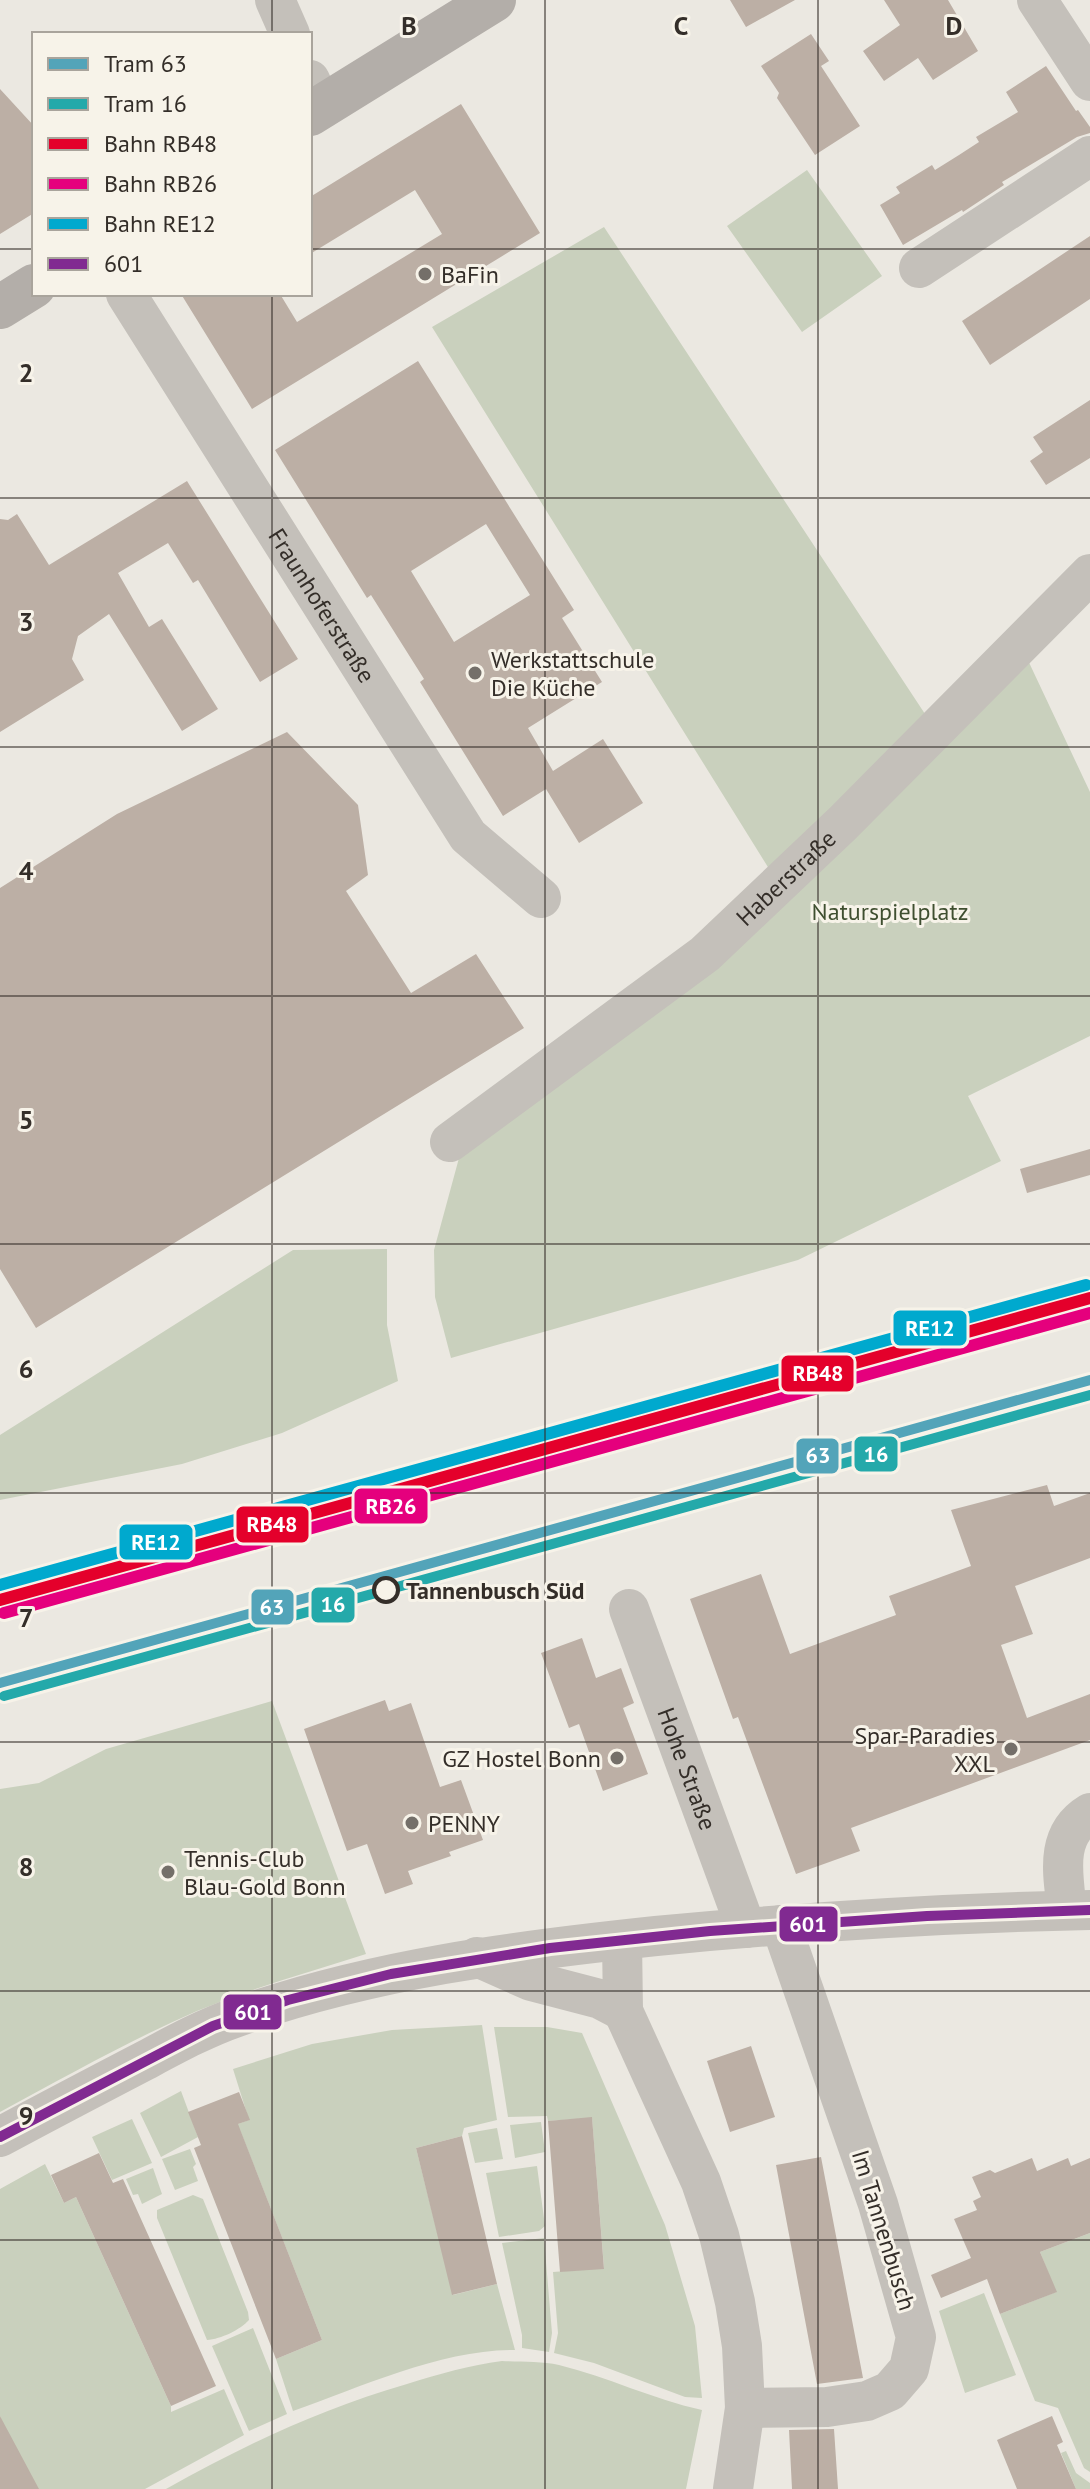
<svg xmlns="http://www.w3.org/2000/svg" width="1090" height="2489" viewBox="0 0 1090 2489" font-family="'PT Sans',sans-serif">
<rect width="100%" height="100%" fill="#ebe8e1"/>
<path fill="#c9d0bd" d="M807,170L882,276L802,332L727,226Z
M604,227L927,717L771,872L432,327Z
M1025,654L1090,792V1036L968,1096L1001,1161L798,1260L451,1358L435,1297L434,1250L459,1158Z
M387,1249V1325L398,1381L282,1433L182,1464L0,1500V1435L293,1250Z
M272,1701L366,1954C310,1972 252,1988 197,2011C130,2040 65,2077 0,2112V1789L39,1783L106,1749Z
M482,2025L497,2120L464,2128L462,2136L416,2148L453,2295L497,2284L515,2350C443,2349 361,2387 293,2411L276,2359L322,2340L240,2130L235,2125L249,2120L233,2069L312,2044L392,2030Z
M494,2027H547L582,2033L665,2225L695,2326L702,2398L685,2397L594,2363L554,2353L558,2333L553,2272L604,2268L592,2118L548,2121L547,2116L508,2117Z
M181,2091L198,2137L161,2157L140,2113Z
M132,2119L152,2163L112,2180L92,2137Z
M541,2122L545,2152L515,2158L510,2125Z
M497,2128L503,2159L475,2163L468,2133Z
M190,2149L196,2164L193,2167L198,2181L175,2190L162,2159Z
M45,2164L64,2203L76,2197L171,2406V2412L224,2389L244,2435L145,2489H24L0,2416V2189Z
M537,2166L545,2226L539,2231L499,2237L486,2173Z
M153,2168L162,2194L142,2204L138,2194L133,2195L126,2179Z
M193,2195L203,2199L248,2312L249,2320C240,2330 221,2339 207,2340L157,2218V2210Z
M1090,2233V2472L1084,2468L1058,2408L1035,2401L1000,2314L1056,2292L1040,2252Z
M544,2238L552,2333L549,2352L522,2348V2335L502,2243Z
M984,2293L1016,2375L965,2393L939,2311Z
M253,2328L287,2414L249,2431L212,2346Z
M502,2361C521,2362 541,2361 559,2365C608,2377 652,2399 702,2410L686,2489H166C247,2444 318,2410 407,2384C439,2374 470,2365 502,2361Z
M1066,2451L1076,2473L1090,2483V2489H1076L1061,2453Z"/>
<path fill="#bcafa5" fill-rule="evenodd" d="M730,0H795L746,27Z
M884,0H948L978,51L933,80L918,58L884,81L863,51L900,25Z
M811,34L829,61L821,66L860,126L815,155L777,98L779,93L761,66Z
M1046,66L1076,111L1078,110L1090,127V133L1077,137L1002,182L1004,185L963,212L962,210L903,245L880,205L900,193L896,187L932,165L935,170L959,155L979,142L976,137L1018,112L1006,92Z
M0,89L34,126V213L0,234Z
M461,104L540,233L252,409L181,294H280L297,322L442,234L415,190L310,254V197Z
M1090,236V299L990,365L962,321Z
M418,361L574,610L562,618L602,682L528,728L553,771L603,739L643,803L579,843L546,789L503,816L420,682L424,679L371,595L367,598L275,450ZM486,524L530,595L454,642L411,571Z
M1090,400V458L1046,485L1030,461L1043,452L1033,437Z
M187,481L298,659L260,682L198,580L193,583L168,543L118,573L149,627L162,619L218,709L182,731L109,614L78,636L72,659L84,680L0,732V519L8,520L17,514L49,565Z
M287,732L358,805L368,875L346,891L411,993L476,954L524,1028L36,1328L0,1269V888L117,814Z
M1090,1149V1175L1027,1193L1020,1169Z
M1047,1485L1054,1506L1090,1493V1558L1015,1586L1033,1634L1001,1645L1027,1718L1090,1694V1740L851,1828L860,1851L796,1874L738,1717L733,1719L690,1599L761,1574L790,1654L896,1615L889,1596L971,1566L951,1510Z
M582,1638L596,1678L621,1668L634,1703L623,1708L648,1774L603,1791L579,1724L569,1728L541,1653Z
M385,1700L389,1711L411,1703L440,1787L461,1780L483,1840L449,1852L451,1856L408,1871L413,1884L385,1894L367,1844L347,1851L304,1729Z
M751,2046L775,2117L730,2132L707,2061Z
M239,2092L250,2120L238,2124L322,2340L276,2359L194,2148L201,2145L188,2112Z
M592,2117L604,2269L560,2272L548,2121Z
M462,2136L497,2284L452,2295L416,2148Z
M99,2153L113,2183L123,2179L216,2386L171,2406L76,2197L64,2203L51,2175Z
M821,2157L863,2378L817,2384L776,2165Z
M1032,2158L1037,2171L1068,2158L1071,2166L1090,2158V2233L1040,2252L1057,2292L1000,2314L987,2279L941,2298L931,2275L971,2258L954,2219L977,2210L973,2201L981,2197L972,2177L990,2170L995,2173Z
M0,2416L39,2489H0Z
M1052,2416L1063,2442L1057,2445L1076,2489H1017L997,2440Z
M834,2429L838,2489H792L789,2430Z"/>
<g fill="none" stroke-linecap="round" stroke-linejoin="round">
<g stroke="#c4c0ba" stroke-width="40">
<path d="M275,0L290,34"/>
<path d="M1037,0L1090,81"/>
<path d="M310,80L322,107"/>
<path d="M919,268L1090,156"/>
<path id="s1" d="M126,294L468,836L541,898"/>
<path id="s2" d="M450,1142L705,954L843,823L1090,574"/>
<path id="s3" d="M629,1609L746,1928"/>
<path d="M1067,1910C1063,1874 1054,1835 1090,1813"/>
<path d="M622,1940L623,2011L701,2182L719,2235L735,2302L742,2346L745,2408L733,2489"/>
<path d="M477,1957L531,1981L600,1999L623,2011"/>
<path d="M0,2137C48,2111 96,2086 144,2061C174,2045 205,2028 237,2017C372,1969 514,1951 656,1936C801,1922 945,1913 1090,1910"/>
<path d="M745,2408L827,2407L867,2401L890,2391L909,2369L916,2337L878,2204L781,1925"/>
</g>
<path stroke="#b3aea9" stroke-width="44" d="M310,114L494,0
M0,307L34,286"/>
<defs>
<path id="bus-1" d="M0,2137L213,2026L288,2000L391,1974L550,1948L710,1931L927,1916L1090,1910"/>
</defs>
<use href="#bus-1" stroke="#f7f3e9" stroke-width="16"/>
<use href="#bus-1" stroke="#812a91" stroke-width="10"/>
<defs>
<path id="rail-1" d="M0,1600L1090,1298"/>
<path id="rail-2" d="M4,1613L1090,1313"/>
<path id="rail-3" d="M0,1585L1086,1285"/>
</defs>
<use href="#rail-1" stroke="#f7f3e9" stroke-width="18"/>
<use href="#rail-2" stroke="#f7f3e9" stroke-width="18"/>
<use href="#rail-3" stroke="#f7f3e9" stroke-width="18"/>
<use href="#rail-1" stroke="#e4002b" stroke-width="12"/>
<use href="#rail-2" stroke="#e5007d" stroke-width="12"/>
<use href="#rail-3" stroke="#00a9ce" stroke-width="12"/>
<defs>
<path id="tram-1" d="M0,1683L1090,1380"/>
<path id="tram-2" d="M4,1696L1090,1395"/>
</defs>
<use href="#tram-1" stroke="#f7f3e9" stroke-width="16"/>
<use href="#tram-2" stroke="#f7f3e9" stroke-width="16"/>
<use href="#tram-1" stroke="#53a4b9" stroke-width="10"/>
<use href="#tram-2" stroke="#24a9aa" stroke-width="10"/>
</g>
<path fill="none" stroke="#342e29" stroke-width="2" stroke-opacity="0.55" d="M272,0V34M545,0V2489M818,0V2489M0,249H34M310,249H1090M272,294V2489M0,498H1090M0,747H1090M0,996H1090M0,1244H1090M0,1493H1090M0,1742H1090M0,1991H1090M0,2240H1090"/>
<g fill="#746f69" stroke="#f7f3e9" stroke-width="3">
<circle cx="425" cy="274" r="8"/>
<circle cx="475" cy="673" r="8"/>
<circle cx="1011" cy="1749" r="8"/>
<circle cx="617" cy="1758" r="8"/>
<circle cx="412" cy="1823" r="8"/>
<circle cx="168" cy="1872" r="8"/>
</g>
<circle fill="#f7f3e9" stroke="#342e29" stroke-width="4" cx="386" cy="1590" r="12"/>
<g text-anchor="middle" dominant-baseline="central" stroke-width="6" stroke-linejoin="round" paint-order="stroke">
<g font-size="24" fill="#342e29" stroke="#f7f3e9" text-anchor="start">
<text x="441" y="274">BaFin</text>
<text x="491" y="659">Werkstattschule<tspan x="491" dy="28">Die Küche</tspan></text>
<text x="995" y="1735" text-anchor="end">Spar-Paradies<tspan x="995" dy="28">XXL</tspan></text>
<text x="601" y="1758" text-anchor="end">GZ Hostel Bonn</text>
<text x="428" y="1823">PENNY</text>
<text x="184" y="1858">Tennis-Club<tspan x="184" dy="28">Blau-Gold Bonn</tspan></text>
</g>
<g font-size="24" fill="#342e29" stroke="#f7f3e9">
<text stroke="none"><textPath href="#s1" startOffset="368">Fraunhoferstraße</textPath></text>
<text stroke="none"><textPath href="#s2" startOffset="428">Haberstraße</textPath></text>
<text stroke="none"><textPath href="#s3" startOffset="170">Hohe Straße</textPath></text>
<text transform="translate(884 2230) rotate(73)">Im Tannenbusch</text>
</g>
<g font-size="24" fill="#3f4f30" stroke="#f7f3e9">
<text x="890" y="911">Naturspielplatz</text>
</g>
<g font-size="24" font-weight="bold" fill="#342e29" stroke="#f7f3e9" text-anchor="start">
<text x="406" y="1590">Tannenbusch Süd</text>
</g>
</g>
<g font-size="26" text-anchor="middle" font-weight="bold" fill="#342e29" stroke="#f7f3e9" stroke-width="6" stroke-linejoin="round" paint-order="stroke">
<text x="409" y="35">B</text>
<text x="681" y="35">C</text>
<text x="954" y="35">D</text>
<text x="26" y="382">2</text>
<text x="26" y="631">3</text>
<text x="26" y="880">4</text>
<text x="26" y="1129">5</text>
<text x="26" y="1378">6</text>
<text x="26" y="1627">7</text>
<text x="26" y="1876">8</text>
<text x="26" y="2125">9</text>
</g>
<g stroke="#f7f3e9" stroke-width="3">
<rect x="892" y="1309" width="76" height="38" rx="8" fill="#00a9ce"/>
<rect x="780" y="1354" width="75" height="39" rx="8" fill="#e4002b"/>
<rect x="853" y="1435" width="46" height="38" rx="8" fill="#24a9aa"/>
<rect x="795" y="1437" width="45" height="38" rx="8" fill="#53a4b9"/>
<rect x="353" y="1487" width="76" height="38" rx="8" fill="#e5007d"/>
<rect x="235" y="1505" width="75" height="39" rx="8" fill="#e4002b"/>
<rect x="118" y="1523" width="76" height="38" rx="8" fill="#00a9ce"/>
<rect x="310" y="1586" width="46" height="38" rx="8" fill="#24a9aa"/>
<rect x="250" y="1588" width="45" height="38" rx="8" fill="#53a4b9"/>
<rect x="778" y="1905" width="61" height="38" rx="8" fill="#812a91"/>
<rect x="222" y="1993" width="61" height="38" rx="8" fill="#812a91"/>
</g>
<g font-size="22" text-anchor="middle" font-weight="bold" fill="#fff">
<text x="930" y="1336">RE12</text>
<text x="818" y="1381">RB48</text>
<text x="876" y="1462">16</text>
<text x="818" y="1463">63</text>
<text x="391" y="1514">RB26</text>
<text x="272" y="1532">RB48</text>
<text x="156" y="1550">RE12</text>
<text x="333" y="1612">16</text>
<text x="272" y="1615">63</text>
<text x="808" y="1932">601</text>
<text x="253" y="2020">601</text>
</g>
<rect x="32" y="32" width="280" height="264" fill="#f7f3e9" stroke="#a9a49c" stroke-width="2"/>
<rect x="48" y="58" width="40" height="12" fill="#53a4b9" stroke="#a9a49c" stroke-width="2"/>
<text x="104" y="72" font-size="24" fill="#342e29">Tram 63</text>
<rect x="48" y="98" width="40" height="12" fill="#24a9aa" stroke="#a9a49c" stroke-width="2"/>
<text x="104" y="112" font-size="24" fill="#342e29">Tram 16</text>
<rect x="48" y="138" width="40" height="12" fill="#e4002b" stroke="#a9a49c" stroke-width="2"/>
<text x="104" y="152" font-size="24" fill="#342e29">Bahn RB48</text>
<rect x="48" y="178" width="40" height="12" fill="#e5007d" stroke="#a9a49c" stroke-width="2"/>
<text x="104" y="192" font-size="24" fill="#342e29">Bahn RB26</text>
<rect x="48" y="218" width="40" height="12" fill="#00a9ce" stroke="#a9a49c" stroke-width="2"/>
<text x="104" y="232" font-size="24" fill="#342e29">Bahn RE12</text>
<rect x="48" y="258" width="40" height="12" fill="#812a91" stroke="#a9a49c" stroke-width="2"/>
<text x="104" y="272" font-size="24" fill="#342e29">601</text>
</svg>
